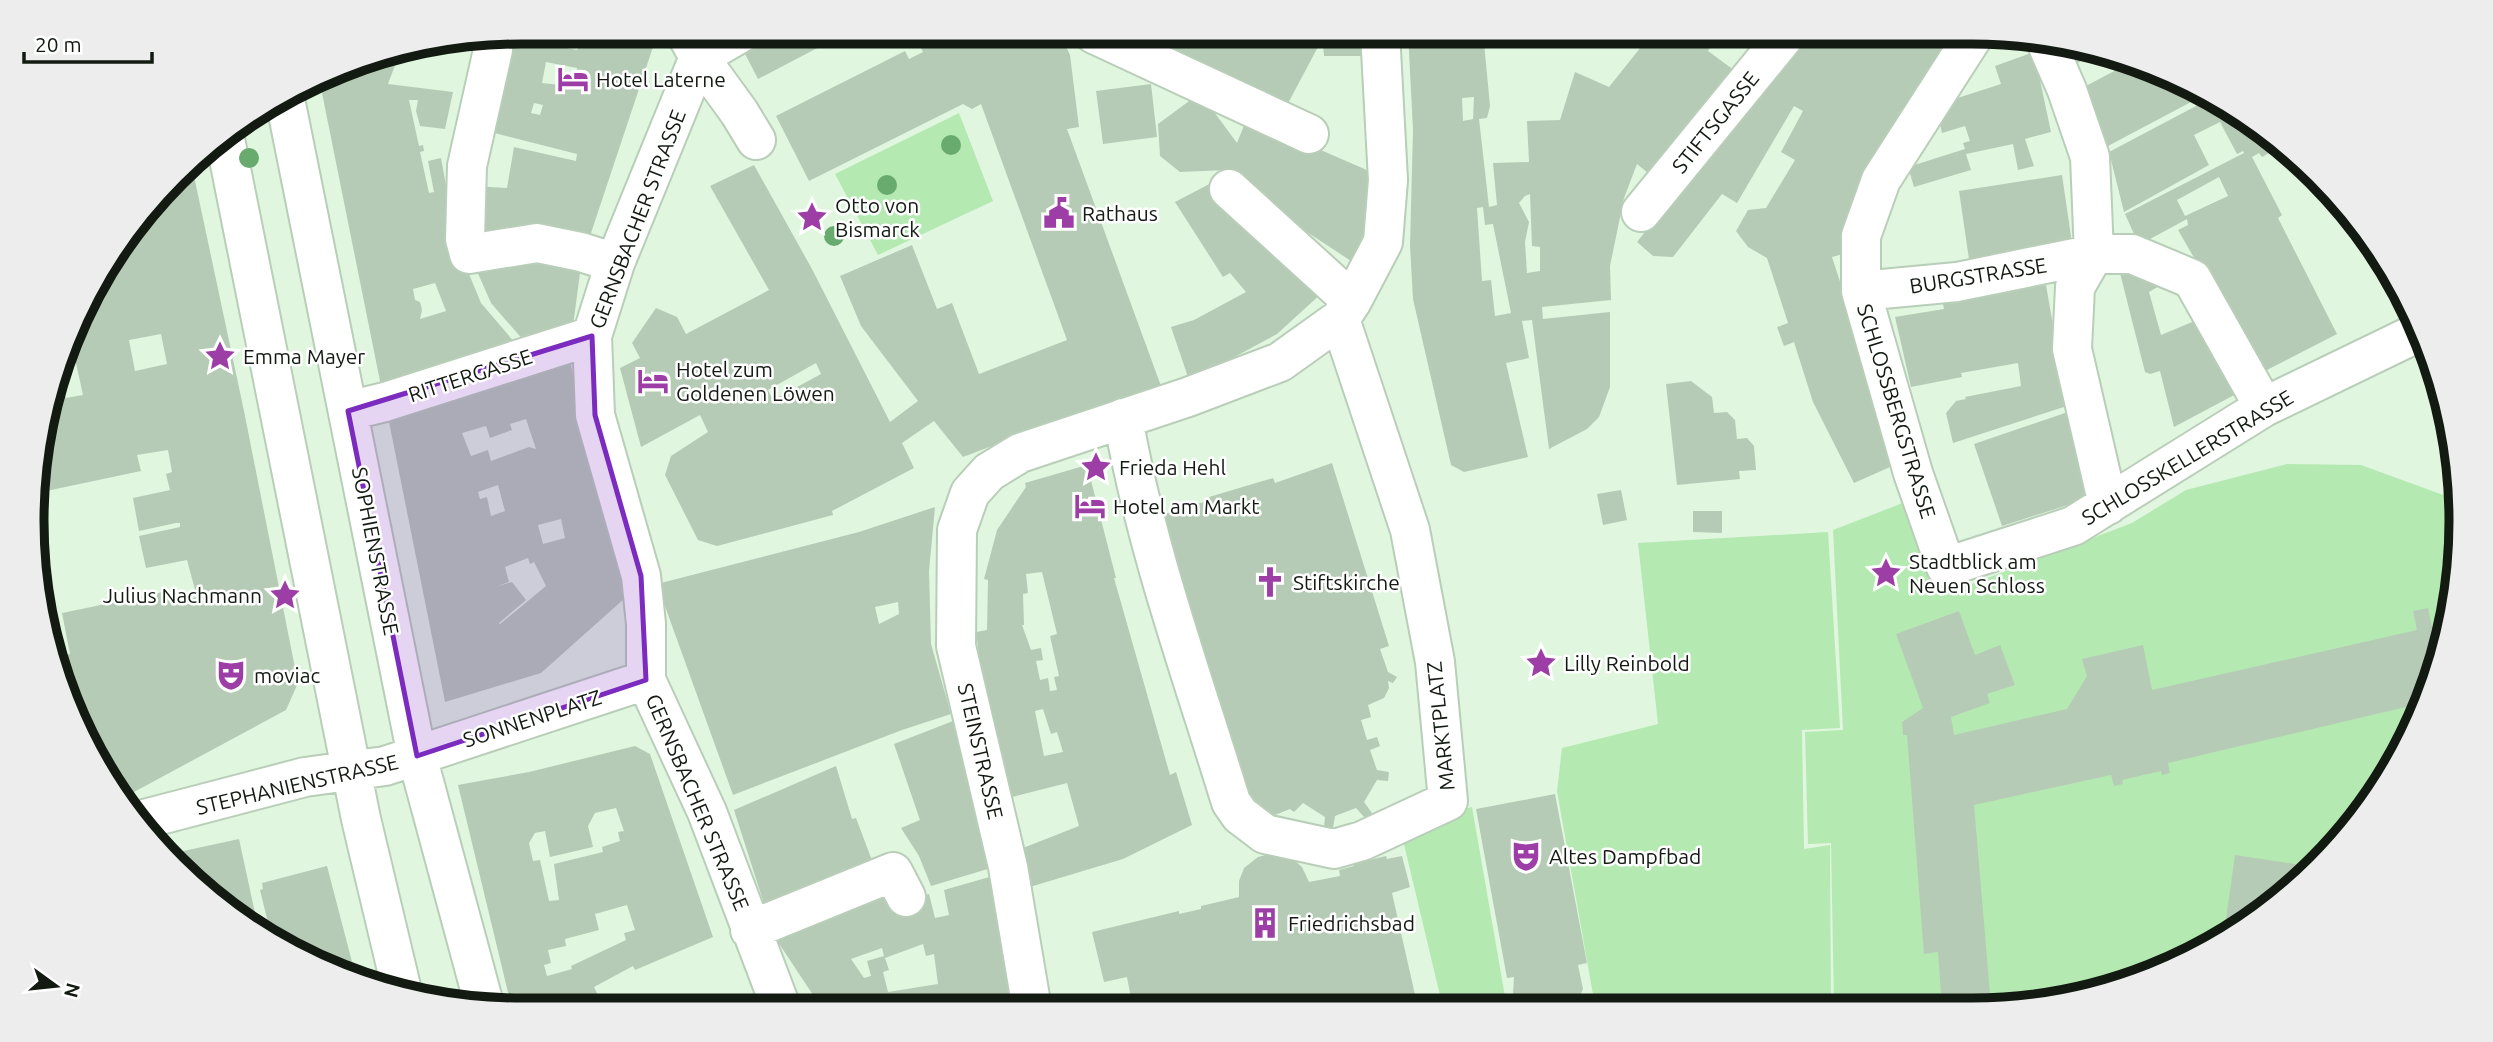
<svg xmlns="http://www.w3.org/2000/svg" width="2493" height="1042" viewBox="0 0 2493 1042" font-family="Ubuntu,sans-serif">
<rect width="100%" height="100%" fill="#e0f6df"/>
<path fill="#b4e9b2" d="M959,113L993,201L878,255L835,174Z
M2287,464L2361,465L2446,496L2459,522L2457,584L2436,678L2379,793L2294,889L2160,973L2036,1006L1834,1007L1831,843L1808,844L1805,732L1843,730L1833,530L1908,501L1940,596L2132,523L2186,490Z
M1828,532L1840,728L1802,730L1804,849L1830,845L1831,1007L1585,1008L1594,1000L1557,791L1562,748L1658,724L1638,543Z
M1472,807L1507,1008H1443L1402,836L1448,813Z"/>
<path fill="#b6cbb5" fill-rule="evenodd" d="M521,32H569L566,48L577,50L589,32H658L587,245L471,238L472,186L507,188L514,147L576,161L577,154L490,132L511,38L497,35ZM546,62L577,68L575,80L561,77V85L542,83ZM534,103L543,105L540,115L531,113Z
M775,32H848L758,79L742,48Z
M913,32H1059L1070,55L1079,127L1067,129L1161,386L1081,412L963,457L934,421L902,443L914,468L832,511L833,515L717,546L698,540L665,475L671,456L708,432L700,415L641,447L620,368L640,358L632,343L656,308L677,317L686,334L769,290L710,186L754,165L812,269L890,422L918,401L861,326L840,276L912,245L937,309L952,303L979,374L1067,340L981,104L972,109L963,104L809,181L776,116L905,51L909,59L923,52ZM816,363L821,374L773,400L768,390Z
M1154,32H1223L1248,47L1256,32H1317L1319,45L1285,109L1154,38Z
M1322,32H1368L1372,56H1324Z
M1408,32H1483L1490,106L1487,118L1479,119L1489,207L1497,205L1493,163L1529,162L1527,121L1560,120L1575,72L1609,87L1641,47L1638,45L1650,32H1701V35L1713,43L1708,51L1742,76L1659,182L1637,164L1624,198L1610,266L1611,300L1542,307L1543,319L1610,312V387L1599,417L1587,429L1549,449L1532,320L1522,321L1529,358L1506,363L1528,457L1464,472L1451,465L1413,299L1410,246L1413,130ZM1474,97L1473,119L1463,121L1462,98ZM1530,194L1532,246L1540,247V271L1527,273L1525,242L1529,222L1519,203L1525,196ZM1483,207L1485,225L1493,224L1511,313L1495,316L1491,280L1482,281L1477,208Z
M1802,32H1967L1843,254L1832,257L1899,463L1854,483L1813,402L1794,342L1784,346L1777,327L1788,323L1767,258L1748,247L1736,231L1748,210L1766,208L1795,160L1781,152L1803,111L1794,106L1737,203L1722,194L1673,257L1653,256L1637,242Z
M2072,48L2095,52L2078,63Z
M400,52L388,84L453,92L445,129L420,126L416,111L418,100H409L419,146L423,145L424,151L420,152L429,193L434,192L428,161L441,158L457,245L481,303L515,343L381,386L319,78L363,58ZM435,283L446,311L420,319L422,310L420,302L415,300L413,289Z
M2034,52L2051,132L2025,139L2034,166L2018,170L2013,144L1966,154L1971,170L1914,187L1908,167L1965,149L1963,143L1970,141L1965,126L1942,133L1936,105L2001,84L1995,66Z
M2135,60L2208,93L2108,146L2086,86Z
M1151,84L1157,137L1103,144L1096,91Z
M1200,93L1237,143L1247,118L1376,174L1370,220L1351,261L1272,209L1227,170L1180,172L1160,156L1158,124Z
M2215,96L2283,145L2262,157L2259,153L2252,157L2282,215L2278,218L2337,334L2261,373L2178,230L2188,225L2187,219L2139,245L2125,214L2244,153L2243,151L2237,154L2220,122L2194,135L2209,165L2124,212L2109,152ZM2219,177L2228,196L2185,216L2177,200Z
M191,162L244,411L298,683L286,710L121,799L97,766L56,657L70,654L62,613L168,591L171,603L197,597L187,560L146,568L139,536L180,527V523H176L139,531L133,498L170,490L166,474L172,472L168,450L137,455L141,471L37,493L36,457L50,394L59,392L65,395L66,398L83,395L70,336L97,277ZM161,334L167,364L135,371L129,340Z
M2062,175L2073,250L1970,266L1959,191Z
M1217,180L1323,292L1277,334L1218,366L1188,377L1171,327L1194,320L1246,292L1230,273L1223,277L1175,202Z
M582,258L573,326L524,341L491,303L476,269Z
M2135,265L2161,285L2149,292L2161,335L2202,318L2238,393L2174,427L2160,371L2150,374L2145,372L2120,273Z
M2046,285L2067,406L1953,443L1946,413L1956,401L1966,399L1965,397L2021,386L2018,363L1961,373L1962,377L1911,387L1895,317L1944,309L1943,304Z
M563,362L571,365L590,458L625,598L541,673L445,702L388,417ZM526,419L536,449L529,447L491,461L488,450L471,456L462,433L486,426L490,438L512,430L510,424ZM498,485L505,511L491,516L487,497L480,499L478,492ZM561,519L565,538L543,544L538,525ZM528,558L530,564L534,562L546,586L500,624L499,623L526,600L512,582L495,587L509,582L505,567Z
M1691,381L1712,397L1714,413L1727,412L1735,420L1737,439L1747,438L1754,446L1756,470L1739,471L1740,479L1677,485L1666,384Z
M2068,412L2087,499L2002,526L1974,444Z
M1332,463L1389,646L1380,649L1388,672L1397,677L1393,683L1388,681L1389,688L1384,698L1368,705L1371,717L1361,720L1367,740L1377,737L1380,746L1370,750L1377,770L1389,772L1388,781L1377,780L1364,802L1372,813L1365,818L1356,808L1335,816L1333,828L1324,827L1325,817L1303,803L1294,812L1290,809L1275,815L1255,808L1240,766L1233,765L1232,763L1238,759L1219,701L1210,704L1152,518L1210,500L1209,497L1273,478L1275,483Z
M1087,465L1116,578H1114L1170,775L1176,772L1192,825L1123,859L1023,889L1013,852L1079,826L1067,783L1012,797L995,737L981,671L976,632L987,630L988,580L984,579L997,530L1026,487L1025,483ZM1042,572L1057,634L1050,636L1059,676L1054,677L1057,690L1050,691L1048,678L1040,680L1036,661L1043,660L1041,648L1031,650L1022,625H1024L1023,594L1028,593L1026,574ZM1043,709L1051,734L1057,732L1063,752L1044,756L1035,711Z
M1621,490L1627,520L1603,525L1597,494Z
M935,507L929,571L931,644L951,714L902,730L733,795L657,584L859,532ZM898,602L899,614L879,624L875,607Z
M1693,511H1722V533L1693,532Z
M2428,608L2432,627L2436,676L2423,703L2168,763L2170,773L2162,775L2161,771L2122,780L2123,784L2114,786L2111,775L1974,805L1991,1006L1942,1007L1938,952L1924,954L1907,735H1903L1902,722L1923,708L1896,634L1959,611L1975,655L2000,645L2015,685L1987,694L1990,703L1951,717L1954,735L2067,709L2087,676L2082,659L2143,645L2152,690L2417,630L2413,611Z
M953,721L991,868L931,886L919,856L901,828L920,820L894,744Z
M635,746L650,754L713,937L635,970L633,966L594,987L605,1010L512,1009L458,785L529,772ZM616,808L624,831L618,832L620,841L602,847L603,852L554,864L559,900L549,901L540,860L533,861L529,843L535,833L545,831L550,857L593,847L588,826L595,813ZM627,905L635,930L624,933L626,940L571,966L572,969L547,976L544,965L551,963L548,950L566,946L565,939L599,930L595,914Z
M836,766L852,819L856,818L873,863L766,910L734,810Z
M1555,794L1587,963L1578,965L1583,989L1574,1008H1520L1513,993L1514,977L1507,978L1476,809Z
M239,839L255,913L243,916L244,921L223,909L165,855Z
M1269,854L1293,859L1302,867L1309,882L1340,876L1339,870L1354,866L1353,864L1386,856L1387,859L1402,856L1410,887L1392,893L1418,1008L1133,1009L1127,977L1104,982L1092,932L1179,911V914L1201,909V906L1239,897V881L1244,868L1258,857Z
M2235,855L2314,867L2294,889L2224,933Z
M327,866L357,981L293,946L290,938L282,941L271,935L260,890L263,889L262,883Z
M993,876L1013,1009L823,1010L770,930L882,886L897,902L929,894L935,918L949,915L944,890ZM923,944L926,956L934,954L938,984L888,992L883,972L889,970L885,958ZM882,948L884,956L867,961L871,976L864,978L851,959Z
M739,999L743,1010H721L737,1003L736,1000Z"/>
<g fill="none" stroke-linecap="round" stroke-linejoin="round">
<defs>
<path id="minor" d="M685,32L699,57L615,263L592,336L595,415L641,576L646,624V680L707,812L782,1010
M742,32L699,57L739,112L756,140
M1092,32L1094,34L1309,134
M1976,32L1881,180L1861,236V291L1913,473L1946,567L2073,526L2264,407L2421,331
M2047,44L2067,90L2090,157L2094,254L2075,287L2072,349L2108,505
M493,50L467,166L465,239L469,254L537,243L581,252L615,263
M284,94L417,756L484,1004
M224,134L361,819L402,991
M1229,189L1352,301
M1641,212L1788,32
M1861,291L1957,282L2094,254H2132L2192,279L2264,407
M348,411L385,402L592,336
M1123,418C1146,549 1192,675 1231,802L1240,815L1265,834L1334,849L1362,841L1448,801L1435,662L1410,530L1340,319
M137,821L305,777L385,766L646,680
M750,930L893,872L906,897
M1032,1009L1008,867L956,646L957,530L970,493L989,472L1020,453L1188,397L1280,362L1340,319L1352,301L1383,242L1388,180L1380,32"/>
</defs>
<use href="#minor" stroke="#b9ceb8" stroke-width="42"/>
<use href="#minor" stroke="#fff" stroke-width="38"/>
</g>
<g fill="#69aa6f">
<circle cx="951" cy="145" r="10"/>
<circle cx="249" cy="158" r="10"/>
<circle cx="887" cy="185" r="10"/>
<circle cx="834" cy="236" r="10"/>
</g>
<path fill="#7b2cbf" fill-opacity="0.2" stroke="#7b2cbf" stroke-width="5" stroke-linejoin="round" d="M592,336L595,415L641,576L646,680L417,756L348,411Z"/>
<defs>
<symbol id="hotel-bare" viewBox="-9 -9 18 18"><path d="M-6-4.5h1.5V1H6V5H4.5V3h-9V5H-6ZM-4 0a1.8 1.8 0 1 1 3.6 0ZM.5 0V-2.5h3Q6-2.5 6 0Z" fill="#9c3ea6" stroke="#fff" stroke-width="2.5" paint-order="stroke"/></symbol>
<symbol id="civic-bare" viewBox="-9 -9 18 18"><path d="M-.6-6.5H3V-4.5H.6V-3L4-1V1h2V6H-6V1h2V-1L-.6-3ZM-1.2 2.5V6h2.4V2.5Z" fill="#9c3ea6" stroke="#fff" stroke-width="2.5" paint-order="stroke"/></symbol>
<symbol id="sight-bare" viewBox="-9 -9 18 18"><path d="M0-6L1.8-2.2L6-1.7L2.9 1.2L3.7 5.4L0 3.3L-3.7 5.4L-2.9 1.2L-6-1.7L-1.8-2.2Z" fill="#9c3ea6" stroke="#fff" stroke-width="2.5" paint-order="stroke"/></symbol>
<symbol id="church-bare" viewBox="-9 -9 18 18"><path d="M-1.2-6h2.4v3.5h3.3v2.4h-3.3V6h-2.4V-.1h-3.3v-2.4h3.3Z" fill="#9c3ea6" stroke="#fff" stroke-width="2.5" paint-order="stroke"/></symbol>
<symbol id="theatre-bare" viewBox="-9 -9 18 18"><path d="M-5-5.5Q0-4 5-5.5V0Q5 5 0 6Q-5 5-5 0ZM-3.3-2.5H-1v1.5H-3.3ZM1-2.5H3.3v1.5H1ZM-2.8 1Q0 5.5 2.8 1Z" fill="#9c3ea6" stroke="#fff" stroke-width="2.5" paint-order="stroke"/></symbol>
<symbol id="building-bare" viewBox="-9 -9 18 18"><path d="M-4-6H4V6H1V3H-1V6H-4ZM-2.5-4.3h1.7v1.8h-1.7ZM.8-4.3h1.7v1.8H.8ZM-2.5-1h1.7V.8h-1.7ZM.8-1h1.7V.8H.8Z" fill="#9c3ea6" stroke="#fff" stroke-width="2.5" paint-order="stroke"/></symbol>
</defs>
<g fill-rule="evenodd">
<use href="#hotel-bare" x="551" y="57" width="44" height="44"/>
<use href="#civic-bare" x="1037" y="191" width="44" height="44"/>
<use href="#sight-bare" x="790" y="195" width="44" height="44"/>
<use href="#sight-bare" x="198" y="334" width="44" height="44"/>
<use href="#hotel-bare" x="631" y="359" width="44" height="44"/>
<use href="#sight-bare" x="1074" y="445" width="44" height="44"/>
<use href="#hotel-bare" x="1068" y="484" width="44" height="44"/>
<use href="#sight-bare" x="1864" y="551" width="44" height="44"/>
<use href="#church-bare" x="1248" y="560" width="44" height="44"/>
<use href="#sight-bare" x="263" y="573" width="44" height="44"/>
<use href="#sight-bare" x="1519" y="641" width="44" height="44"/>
<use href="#theatre-bare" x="209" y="653" width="44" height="44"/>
<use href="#theatre-bare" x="1504" y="834" width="44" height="44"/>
<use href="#building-bare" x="1243" y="901" width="44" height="44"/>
</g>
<g text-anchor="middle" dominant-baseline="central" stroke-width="5" stroke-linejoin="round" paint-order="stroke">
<g font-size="21" fill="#121a12" stroke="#fff" text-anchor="start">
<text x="596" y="79">Hotel Laterne</text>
<text x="835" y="205">Otto von<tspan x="835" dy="24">Bismarck</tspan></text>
<text x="1082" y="213">Rathaus</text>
<text x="243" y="356">Emma Mayer</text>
<text x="676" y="369">Hotel zum<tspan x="676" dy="24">Goldenen Löwen</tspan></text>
<text x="1119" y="467">Frieda Hehl</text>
<text x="1113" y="506">Hotel am Markt</text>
<text x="1909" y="561">Stadtblick am<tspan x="1909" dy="24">Neuen Schloss</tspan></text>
<text x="1293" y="582">Stiftskirche</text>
<text x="262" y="595" text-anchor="end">Julius Nachmann</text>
<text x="1564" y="663">Lilly Reinbold</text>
<text x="254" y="675">moviac</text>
<text x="1549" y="856">Altes Dampfbad</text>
<text x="1288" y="923">Friedrichsbad</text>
</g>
<g font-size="21" fill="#121a12" stroke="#fff">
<text transform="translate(1715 122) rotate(-51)">STIFTSGASSE</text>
<text transform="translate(637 219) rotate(-69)">GERNSBACHER STRASSE</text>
<text transform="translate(1978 275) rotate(-9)">BURGSTRASSE</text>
<text transform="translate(470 375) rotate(-18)">RITTERGASSE</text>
<text transform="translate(1897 411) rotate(73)">SCHLOSSBERGSTRASSE</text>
<text transform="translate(2187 457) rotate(-31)">SCHLOSSKELLERSTRASSE</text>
<text transform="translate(376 551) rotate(79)">SOPHIENSTRASSE</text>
<text transform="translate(532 718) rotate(-18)">SONNENPLATZ</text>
<text transform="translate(1440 726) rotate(-96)">MARKTPLATZ</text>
<text transform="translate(981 751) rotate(77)">STEINSTRASSE</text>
<text transform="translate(297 784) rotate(-13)">STEPHANIENSTRASSE</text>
<text transform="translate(698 802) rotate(67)">GERNSBACHER STRASSE</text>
</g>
</g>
<path d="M0 0H2493V1042H0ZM521 44H1972A477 477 0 0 1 2449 521V521A477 477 0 0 1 1972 998H521A477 477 0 0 1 44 521V521A477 477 0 0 1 521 44Z" fill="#ecedec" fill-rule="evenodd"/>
<path fill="none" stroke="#121a12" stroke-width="9" d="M521 44H1972A477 477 0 0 1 2449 521V521A477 477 0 0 1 1972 998H521A477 477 0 0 1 44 521V521A477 477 0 0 1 521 44Z"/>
<g transform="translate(56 986) rotate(105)" stroke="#ffffff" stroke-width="5" paint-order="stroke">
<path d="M0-5L12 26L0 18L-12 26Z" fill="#121a12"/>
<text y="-10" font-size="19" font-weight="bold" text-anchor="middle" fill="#121a12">N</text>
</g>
<path d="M24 52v10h128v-10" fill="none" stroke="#121a12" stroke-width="3.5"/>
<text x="35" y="52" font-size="21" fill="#121a12" stroke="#ffffff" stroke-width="5" paint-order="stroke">20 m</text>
</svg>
